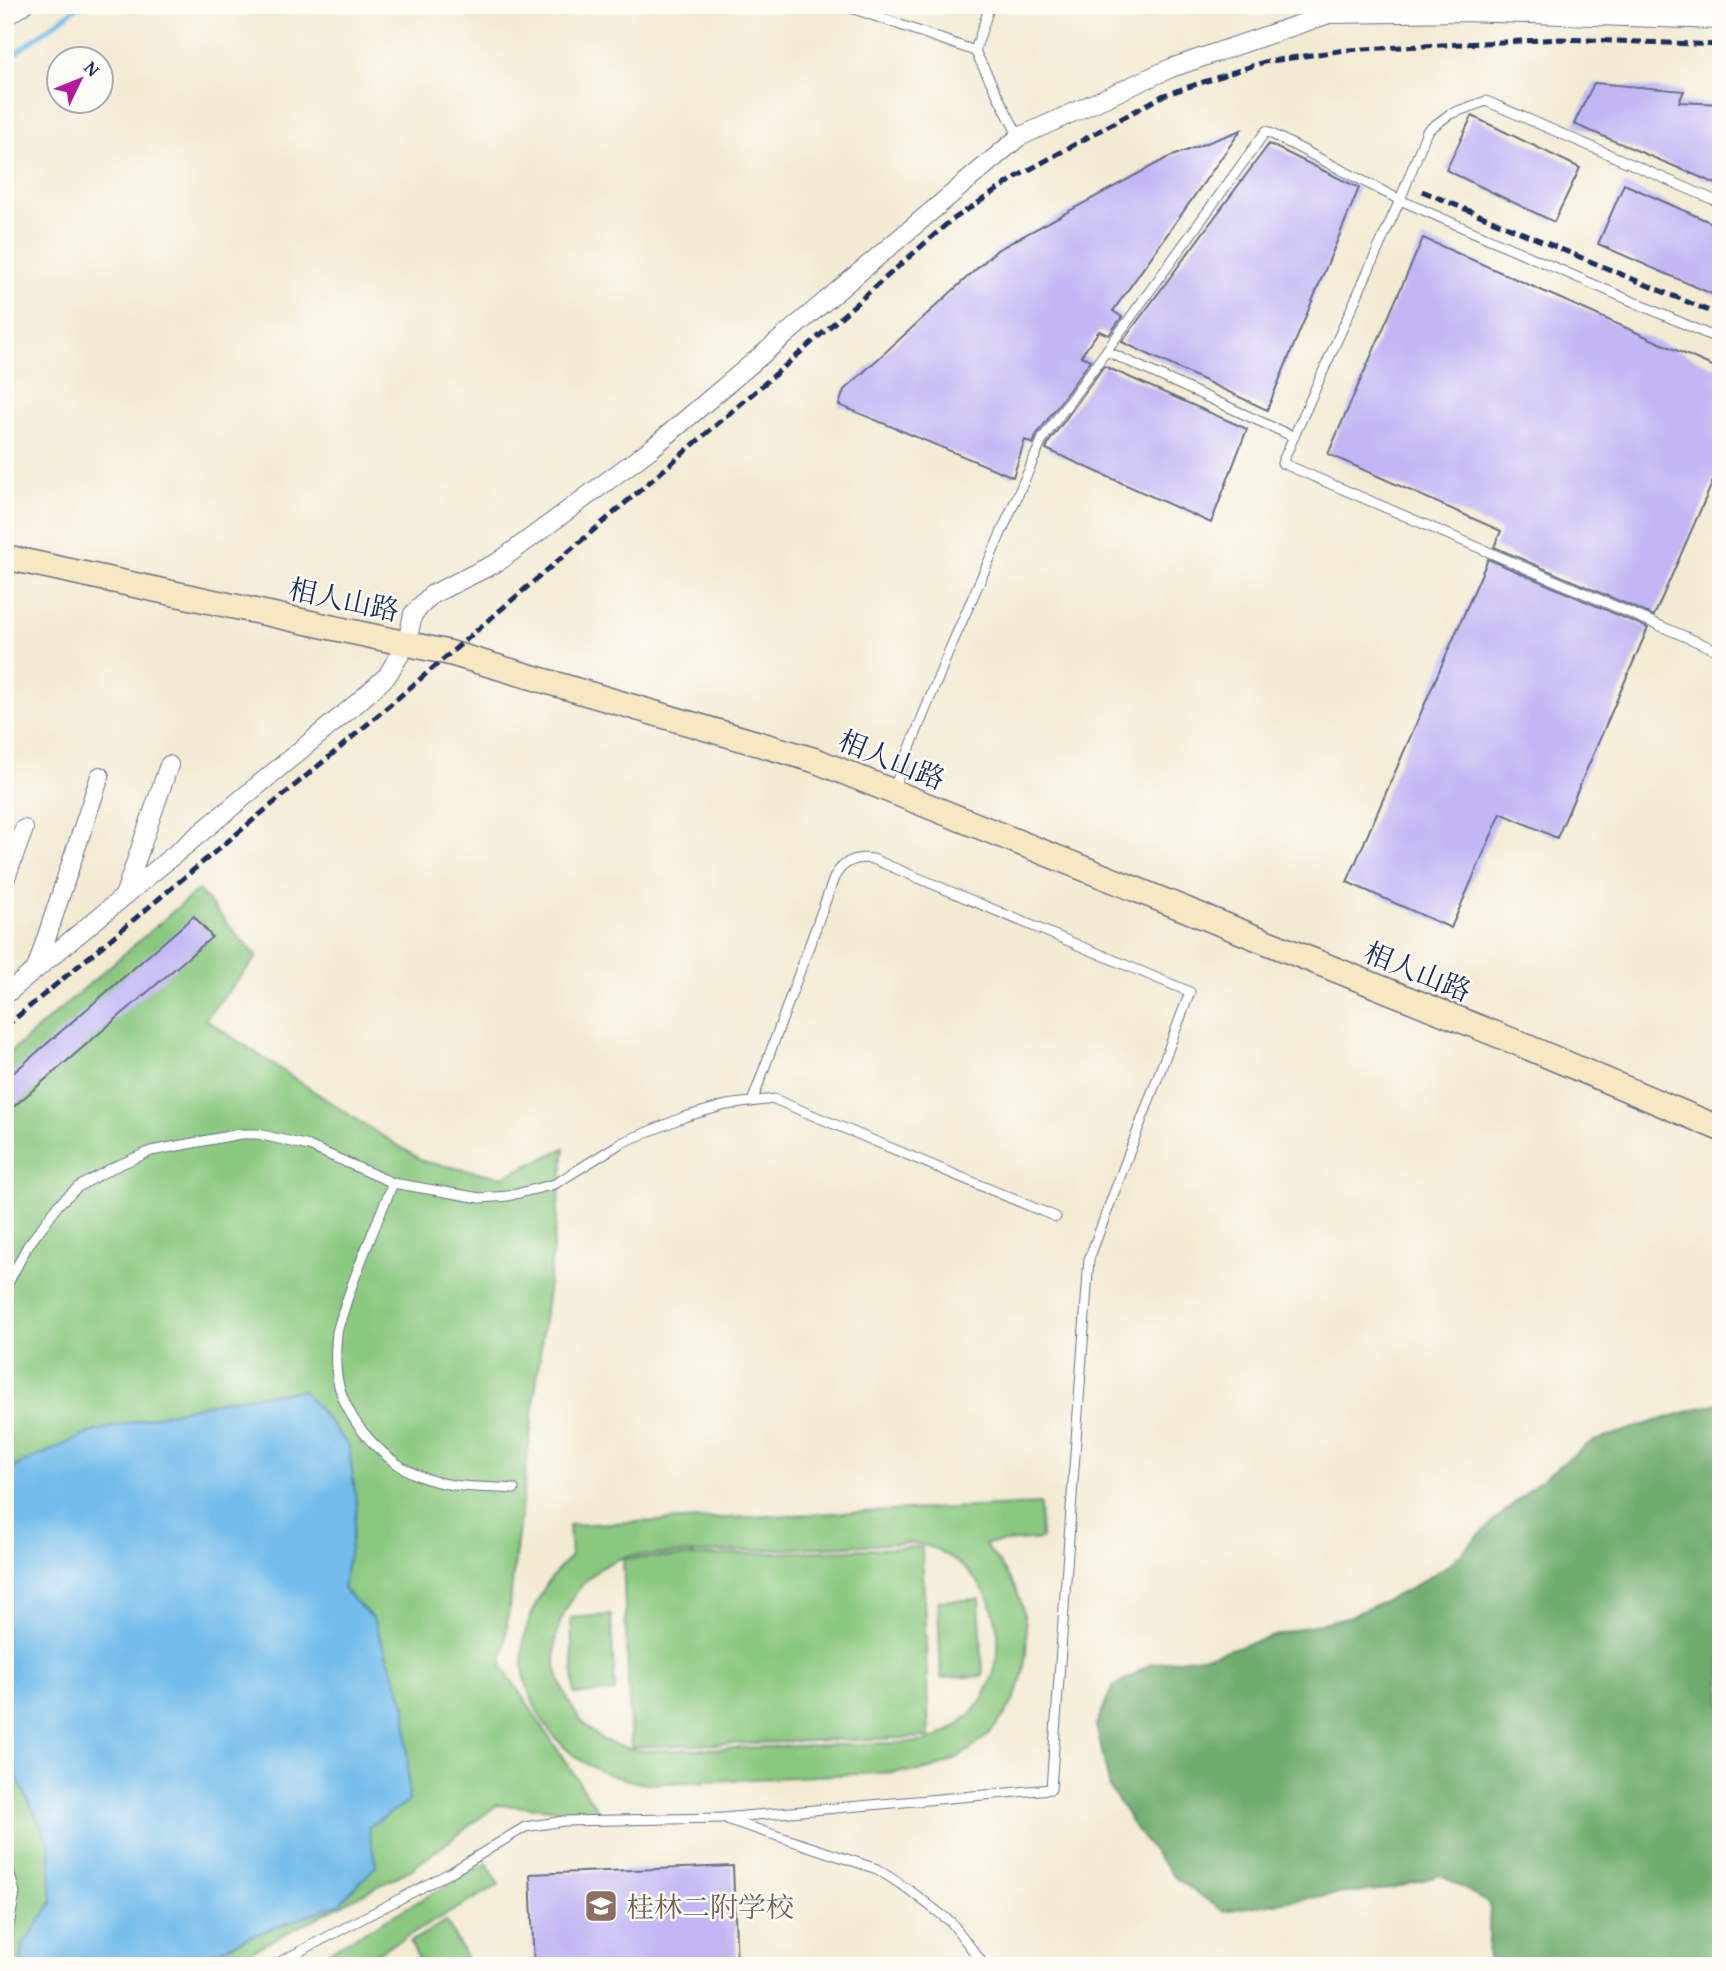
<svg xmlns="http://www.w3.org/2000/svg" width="1726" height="1971" viewBox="0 0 1726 1971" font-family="'Gentium Book Plus','Noto Serif SC',serif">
<rect width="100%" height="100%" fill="#fdfcf7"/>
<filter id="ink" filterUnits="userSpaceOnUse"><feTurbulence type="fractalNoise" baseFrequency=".0143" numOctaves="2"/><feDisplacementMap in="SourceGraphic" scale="14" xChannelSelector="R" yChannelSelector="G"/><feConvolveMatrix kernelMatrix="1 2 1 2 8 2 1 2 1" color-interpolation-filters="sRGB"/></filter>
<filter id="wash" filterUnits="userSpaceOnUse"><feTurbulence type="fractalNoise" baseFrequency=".00686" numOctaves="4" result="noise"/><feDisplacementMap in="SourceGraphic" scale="28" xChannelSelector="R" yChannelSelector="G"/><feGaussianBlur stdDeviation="1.57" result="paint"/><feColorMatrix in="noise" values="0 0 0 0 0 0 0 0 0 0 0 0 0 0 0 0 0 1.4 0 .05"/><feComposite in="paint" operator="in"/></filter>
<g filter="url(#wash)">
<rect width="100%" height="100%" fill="#f3ead2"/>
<path fill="#89c87e" stroke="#527c6e" stroke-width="2" fill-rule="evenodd" d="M198,890L257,957L205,1019L360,1122L425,1162L503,1177L565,1148L502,1666L599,1812L497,1805L412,1869L222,1966H5V1057Z
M1040,1504L1041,1539L984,1544C999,1563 1014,1580 1021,1603C1031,1634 1027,1674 1012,1703C994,1736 957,1765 920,1771L646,1784C627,1780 608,1776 590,1766C543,1740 509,1677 528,1624C534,1608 542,1589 553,1576C558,1569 565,1562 571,1556L569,1525ZM910,1543C930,1544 943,1552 959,1564C1026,1614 1003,1722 922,1742L644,1751C629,1748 612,1746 599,1737C569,1716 548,1668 557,1632C561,1616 569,1603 578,1590C591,1573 610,1559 631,1556Z
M922,1547L929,1737L631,1747L623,1559Z
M979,1599L983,1676L941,1678L938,1601Z
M611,1615L615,1692L574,1694L571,1618Z
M487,1863L499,1885L353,1966H303Z
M446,1921L471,1966H423L410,1942Z"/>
<path fill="#6eac6d" stroke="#446e66" stroke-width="2" d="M1721,1402V1966H1488L1490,1904L1441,1875L1391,1889L1336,1894L1223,1911L1173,1876L1135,1828L1110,1788L1096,1725L1112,1688L1151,1664L1207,1656L1301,1628L1351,1616L1406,1591L1450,1564L1491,1524L1538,1482L1591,1442L1659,1420Z"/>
<path fill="#72bceb" stroke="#4676a4" stroke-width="2" d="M303,1390L349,1446L357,1508L343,1589L373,1619L406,1706L409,1801L368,1827L376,1866L339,1904L247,1938L183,1966H21L23,1945L52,1903L49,1843L5,1753V1471L92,1432L218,1401Z"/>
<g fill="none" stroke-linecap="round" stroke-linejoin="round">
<path stroke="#72bceb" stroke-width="5" d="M5,61L80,5"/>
</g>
<g id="blocks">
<path fill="#c2b7f4" d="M1594,83L1684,91L1679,102L1721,104V186L1574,124Z
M1472,116L1580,168L1554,222L1446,170Z
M1241,130L1113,311L1122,317L1109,335L1099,331L1081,356L1091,360L1037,434L1033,444L1025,440L1013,477L839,405L844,390L997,250L1167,158Z
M1269,144L1359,188L1267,410L1122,342Z
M1624,184L1721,227V298L1598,244Z
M1423,238L1721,370V463L1654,616L1494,547L1501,531L1328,454Z
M1104,366L1247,429L1211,523L1046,449L1049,442Z
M1488,559L1648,628L1557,838L1501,813L1451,928L1347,882Z
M194,916L212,937L5,1114V1080Z
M733,1866L737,1966H534L530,1874Z"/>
</g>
</g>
<g filter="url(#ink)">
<use href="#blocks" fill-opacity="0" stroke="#677087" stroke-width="2"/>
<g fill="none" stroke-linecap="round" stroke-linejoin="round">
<defs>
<path id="lane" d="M843,5L975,51L1019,137
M975,51L990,5
M1721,203L1486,101L1450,114L1427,131L1400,200L1282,463L1721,652
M1106,351L1294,437
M893,790L949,651L1043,438L1266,131L1400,200L1721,340
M393,1183C377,1223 359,1262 346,1303C343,1313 339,1323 337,1333C335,1350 335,1370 339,1386C351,1429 392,1470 434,1481C459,1488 487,1487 514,1489
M5,1289L27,1247L59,1204L78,1187L112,1168L151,1151L240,1134H258L309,1146L393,1183L480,1198L508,1196L555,1184L621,1143L684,1117L726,1105L774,1099L1056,1217
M729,1820L877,1869L908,1889L951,1922L985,1966
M5,1856L15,1893L5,1946
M272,1966L453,1871L525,1827L564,1821L722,1818L1051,1789L1089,1259L1190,992L873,859C855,856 842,862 834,878L752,1102"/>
<path id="street" d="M5,17L23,5
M5,880L24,829
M124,896L169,765
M36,969L100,776
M5,995L356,704L387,676L407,643L413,614L431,595L498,562L652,448L1019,137L1171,68L1329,14L1464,12L1721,20"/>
<path id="secondary" d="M5,557L450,653L814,760L1513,1041L1721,1129"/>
</defs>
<use href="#lane" stroke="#677087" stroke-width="11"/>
<use href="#street" stroke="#677087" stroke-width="20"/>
<use href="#secondary" stroke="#677087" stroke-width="27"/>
<use href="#lane" stroke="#fff" stroke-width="9"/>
<use href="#street" stroke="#fff" stroke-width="18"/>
<use href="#secondary" stroke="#f7e8c3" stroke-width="24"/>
<path stroke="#1b2f5e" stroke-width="5" stroke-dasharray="10 5" stroke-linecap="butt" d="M1422,191L1721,316
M5,1027L342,746L793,359L949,222L1018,176L1164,95L1264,62L1345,50L1561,39L1721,45"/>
</g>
</g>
<defs>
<symbol id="school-square" viewBox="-11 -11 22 22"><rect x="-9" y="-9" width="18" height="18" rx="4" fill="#8d6e63" stroke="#fdfcf7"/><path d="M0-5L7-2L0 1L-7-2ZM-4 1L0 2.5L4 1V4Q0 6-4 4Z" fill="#fff"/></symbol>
</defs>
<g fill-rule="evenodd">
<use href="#school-square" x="582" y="1887" width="38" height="38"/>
</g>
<g text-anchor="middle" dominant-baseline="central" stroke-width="5" stroke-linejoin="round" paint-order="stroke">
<g font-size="28" fill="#1b2f5e" stroke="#fdfcf7">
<text transform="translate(344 599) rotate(12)">相人山路</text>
<text transform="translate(892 759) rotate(22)">相人山路</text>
<text transform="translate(1418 971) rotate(22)">相人山路</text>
</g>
<g font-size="28" fill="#785e54" stroke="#fdfcf7" text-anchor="start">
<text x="626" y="1906">桂林二附学校</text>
</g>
</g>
<rect width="1726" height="1971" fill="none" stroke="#fdfcf7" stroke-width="28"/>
<g transform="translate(80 80) rotate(47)"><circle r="33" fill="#fdfcf7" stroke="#a3aaba" stroke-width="2"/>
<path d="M0-5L12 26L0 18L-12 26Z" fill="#b5179e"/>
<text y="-10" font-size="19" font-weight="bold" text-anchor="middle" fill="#1b2f5e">N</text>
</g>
</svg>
